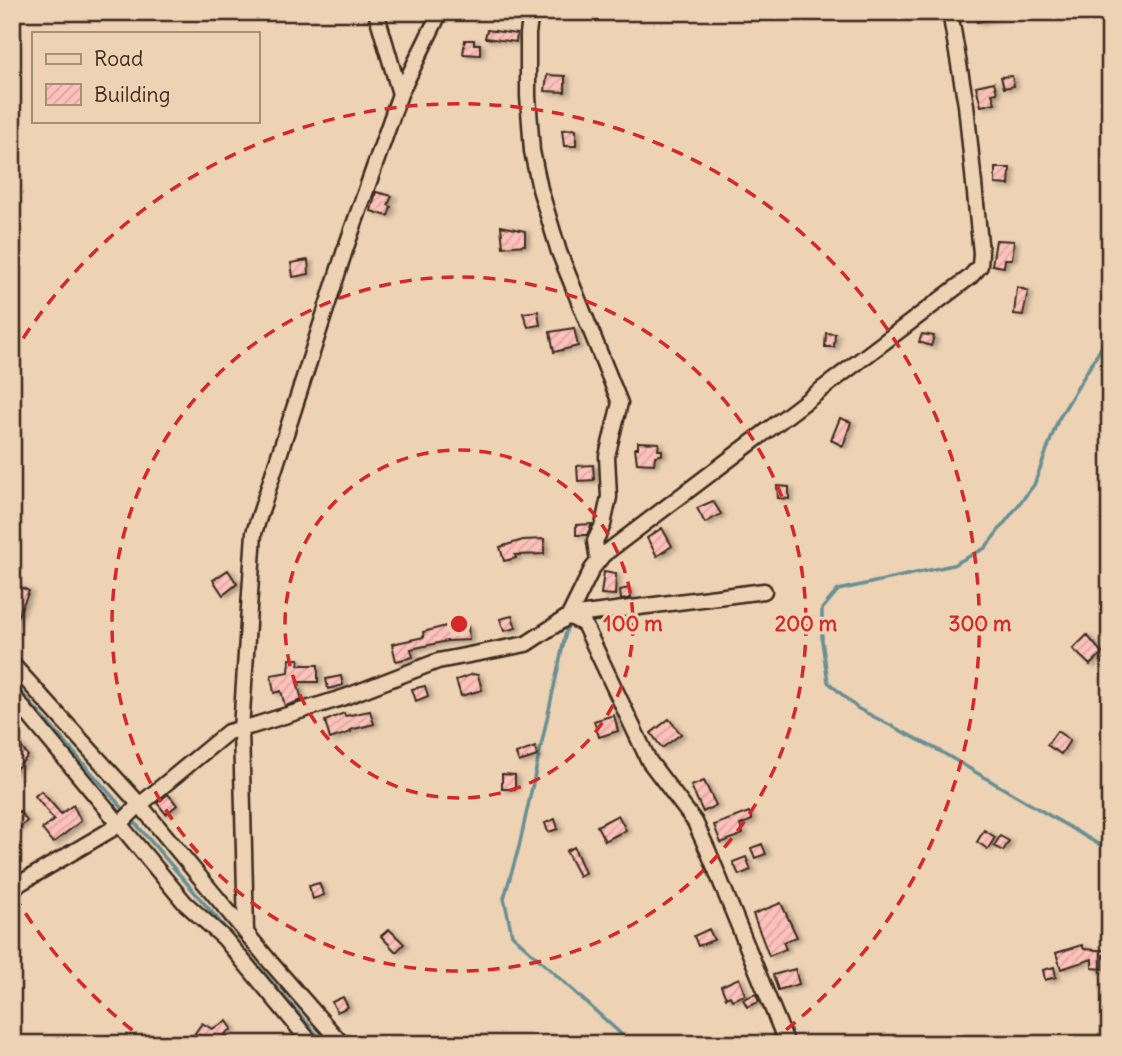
<svg xmlns="http://www.w3.org/2000/svg" width="1122" height="1056" viewBox="0 0 1122 1056" font-family="Delius,sans-serif">
<defs>
<pattern id="building-hatch" width="6" height="6" patternUnits="userSpaceOnUse" patternTransform="scale(1.75)"><rect width="6" height="6" fill="#fdc1bb"/><path d="M-1 1l2-2M0 6l6-6M5 7l2-2" fill="none" stroke="#daa6a0"/></pattern>
<filter id="shadow"><feDropShadow dx="4" dy="2" stdDeviation="2" flood-color="#0004"/></filter>
</defs>
<rect width="100%" height="100%" fill="#edd2b4"/>
<filter id="ink" filterUnits="userSpaceOnUse"><feTurbulence type="fractalNoise" baseFrequency=".0143" numOctaves="2"/><feDisplacementMap in="SourceGraphic" scale="14" xChannelSelector="R" yChannelSelector="G"/><feConvolveMatrix kernelMatrix="1 2 1 2 8 2 1 2 1" color-interpolation-filters="sRGB"/></filter>
<g filter="url(#ink)">
<g fill="none" stroke-linecap="round" stroke-linejoin="round">
<path stroke="#678f94" stroke-width="3.5" d="M1110,333L1058,420L1034,485L985,548L953,565L838,590L822,609V641L828,682L857,708L938,750L1110,851
M567,627L519,847L504,898L512,935L632,1044
M12,682L125,811
M130,817L325,1044"/>
</g>
<path fill="url(#building-hatch)" stroke="#3b2a1e" stroke-width="2" filter="url(#shadow)" d="M973,12H1003V16L977,22Z
M487,30L517,34L516,42L485,38Z
M465,40H474V44H480V55L463,54Z
M547,75L565,76V92L545,91Z
M1012,76L1014,86L1004,88L1001,77Z
M994,82L997,93L992,94L995,103L981,106L976,86Z
M576,129V146H564L562,130Z
M995,168H1010L1009,185L995,184Z
M376,192L392,196L388,205L391,207L388,216L371,211Z
M501,226L525,231V245L503,247Z
M996,240L1014,241L1012,259H1005L1004,267L992,265Z
M308,260L309,274L293,277L291,263Z
M1017,287L1028,291L1023,315L1014,314Z
M538,311L540,325L528,327L523,313Z
M574,328L578,346L554,352L550,332Z
M826,333L835,334L834,347H825Z
M922,334L934,336L931,346L919,342Z
M840,418L851,422L843,446L831,440Z
M638,442L659,443L658,450H662V455L655,456L654,464L637,463L635,448H638Z
M593,465L594,480L578,481L577,466Z
M777,486L789,487V499L778,498Z
M713,501L721,514L705,523L697,508Z
M592,524L587,535H576V525Z
M662,528L672,546L657,556L647,538Z
M544,539V554L515,555L516,558L504,561L500,547L523,540Z
M228,570L237,584L223,595L213,580Z
M604,572L616,574L615,595L601,594Z
M12,583L29,591L12,629V605L17,595L12,593Z
M629,588L631,598L621,600L620,590Z
M512,616L516,628L504,631L500,619Z
M446,626H468L469,640L447,641L411,649L413,657L396,661L392,644L424,637L423,632Z
M1087,635L1102,653L1090,665L1073,649Z
M290,659H299L298,665H318V682H297L302,700L285,706L281,691L274,693L271,675L289,672Z
M473,674L478,675L482,690L461,696L456,680Z
M341,676L343,685L328,689L326,679Z
M425,686L428,696L416,701L412,689Z
M370,711L374,724L350,730L351,732L330,739L325,721L344,713L345,716Z
M614,715L618,731L599,737L594,721Z
M669,719L681,734L662,748L651,733Z
M1057,731L1070,740L1061,754L1047,745Z
M18,743L28,756L12,773V747Z
M535,747L537,756L519,762L516,754Z
M502,774L515,775V789H502Z
M704,781L716,805L703,812L691,786Z
M41,791L61,814L73,805L81,821L53,843L42,829L54,820L35,796Z
M168,794L177,805L166,814L157,803Z
M19,811L27,821L12,835V818Z
M749,812L752,820L740,825L743,834L721,843L714,825Z
M618,815L626,830L605,841L597,826Z
M555,819L558,829L548,832L545,823Z
M984,830L995,837L988,849L977,842Z
M1000,836L1009,841L1003,851L994,846Z
M762,844L766,854L755,858L751,848Z
M574,847L585,873L579,876L566,851Z
M746,857L751,870L739,875L733,862Z
M319,883L324,895L313,899L309,886Z
M781,903L797,937L783,942L786,949L769,956L753,914Z
M389,929L404,944L396,952L381,936Z
M709,929L714,940L698,946L694,936Z
M1082,945L1084,949L1110,951V953L1103,955V969L1092,968V959L1061,969L1056,953Z
M1054,967L1056,977L1045,980L1043,970Z
M795,969L799,984L778,990L773,975Z
M739,978L745,995L732,1000L730,996L726,998L721,986Z
M756,994L759,1002L747,1007L743,999Z
M343,997L348,1007L337,1012L332,1002Z
M227,1021L232,1029L226,1033L219,1044H213L195,1033L202,1023L212,1029Z"/>
<g fill="none" stroke-linecap="round" stroke-linejoin="round">
<defs>
<path id="minor" d="M376,12L400,94
M531,12L528,34V96L532,151L540,189L559,252L620,403L607,456L609,497L603,525L595,541L598,561
M569,616L592,569L603,555L970,277L980,266L981,253L966,105L950,12
M569,616L764,591
M12,664L140,805L271,963L342,1044
M12,695L185,903L224,938L312,1044
M12,888L119,825L136,808L228,732L252,726L345,697L438,661L526,644L569,616L584,624L649,761L695,822L709,853L787,1044
M246,932L241,729L254,533L345,250L400,94L440,12"/>
</defs>
<use href="#minor" stroke="#3b2a1e" stroke-width="19"/>
<use href="#minor" stroke="#edd2b4" stroke-width="14"/>
</g>
</g>
<g fill="none" stroke="#d62828" stroke-width="3.5" stroke-dasharray="12 9">
<circle cx="459" cy="624" r="174"/>
<circle cx="459" cy="624" r="347"/>
<path d="M149 1043A521 521 0 0 1 12 892M12 356A521 521 0 1 1 769 1043"/>
</g>
<circle cx="459" cy="624" r="10" fill="#d62828" stroke="#edd2b4" stroke-width="3.5"/>
<g font-size="21" text-anchor="middle" font-weight="bold" fill="#d62828" stroke="#edd2b4" stroke-width="6" stroke-linejoin="round" paint-order="stroke">
<text x="633" y="631">100 m</text>
<text x="806" y="631">200 m</text>
<text x="980" y="631">300 m</text>
</g>
<rect width="1122" height="1056" fill="none" stroke="#edd2b4" stroke-width="42"/>
<rect x="21" y="21" width="1080" height="1014" fill="none" stroke="#3b2a1e" stroke-width="2.5" filter="url(#ink)"/>
<rect x="32" y="32" width="228" height="91" fill="#edd2b4" stroke="#a68f78" stroke-width="2"/>
<rect x="46" y="54" width="35" height="10" fill="#edd2b4" stroke="#a68f78" stroke-width="2"/>
<text x="94" y="66" font-size="21" fill="#3b2a1e">Road</text>
<rect x="46" y="84" width="35" height="21" fill="url(#building-hatch)" stroke="#a68f78" stroke-width="2"/>
<text x="94" y="102" font-size="21" fill="#3b2a1e">Building</text>
</svg>
